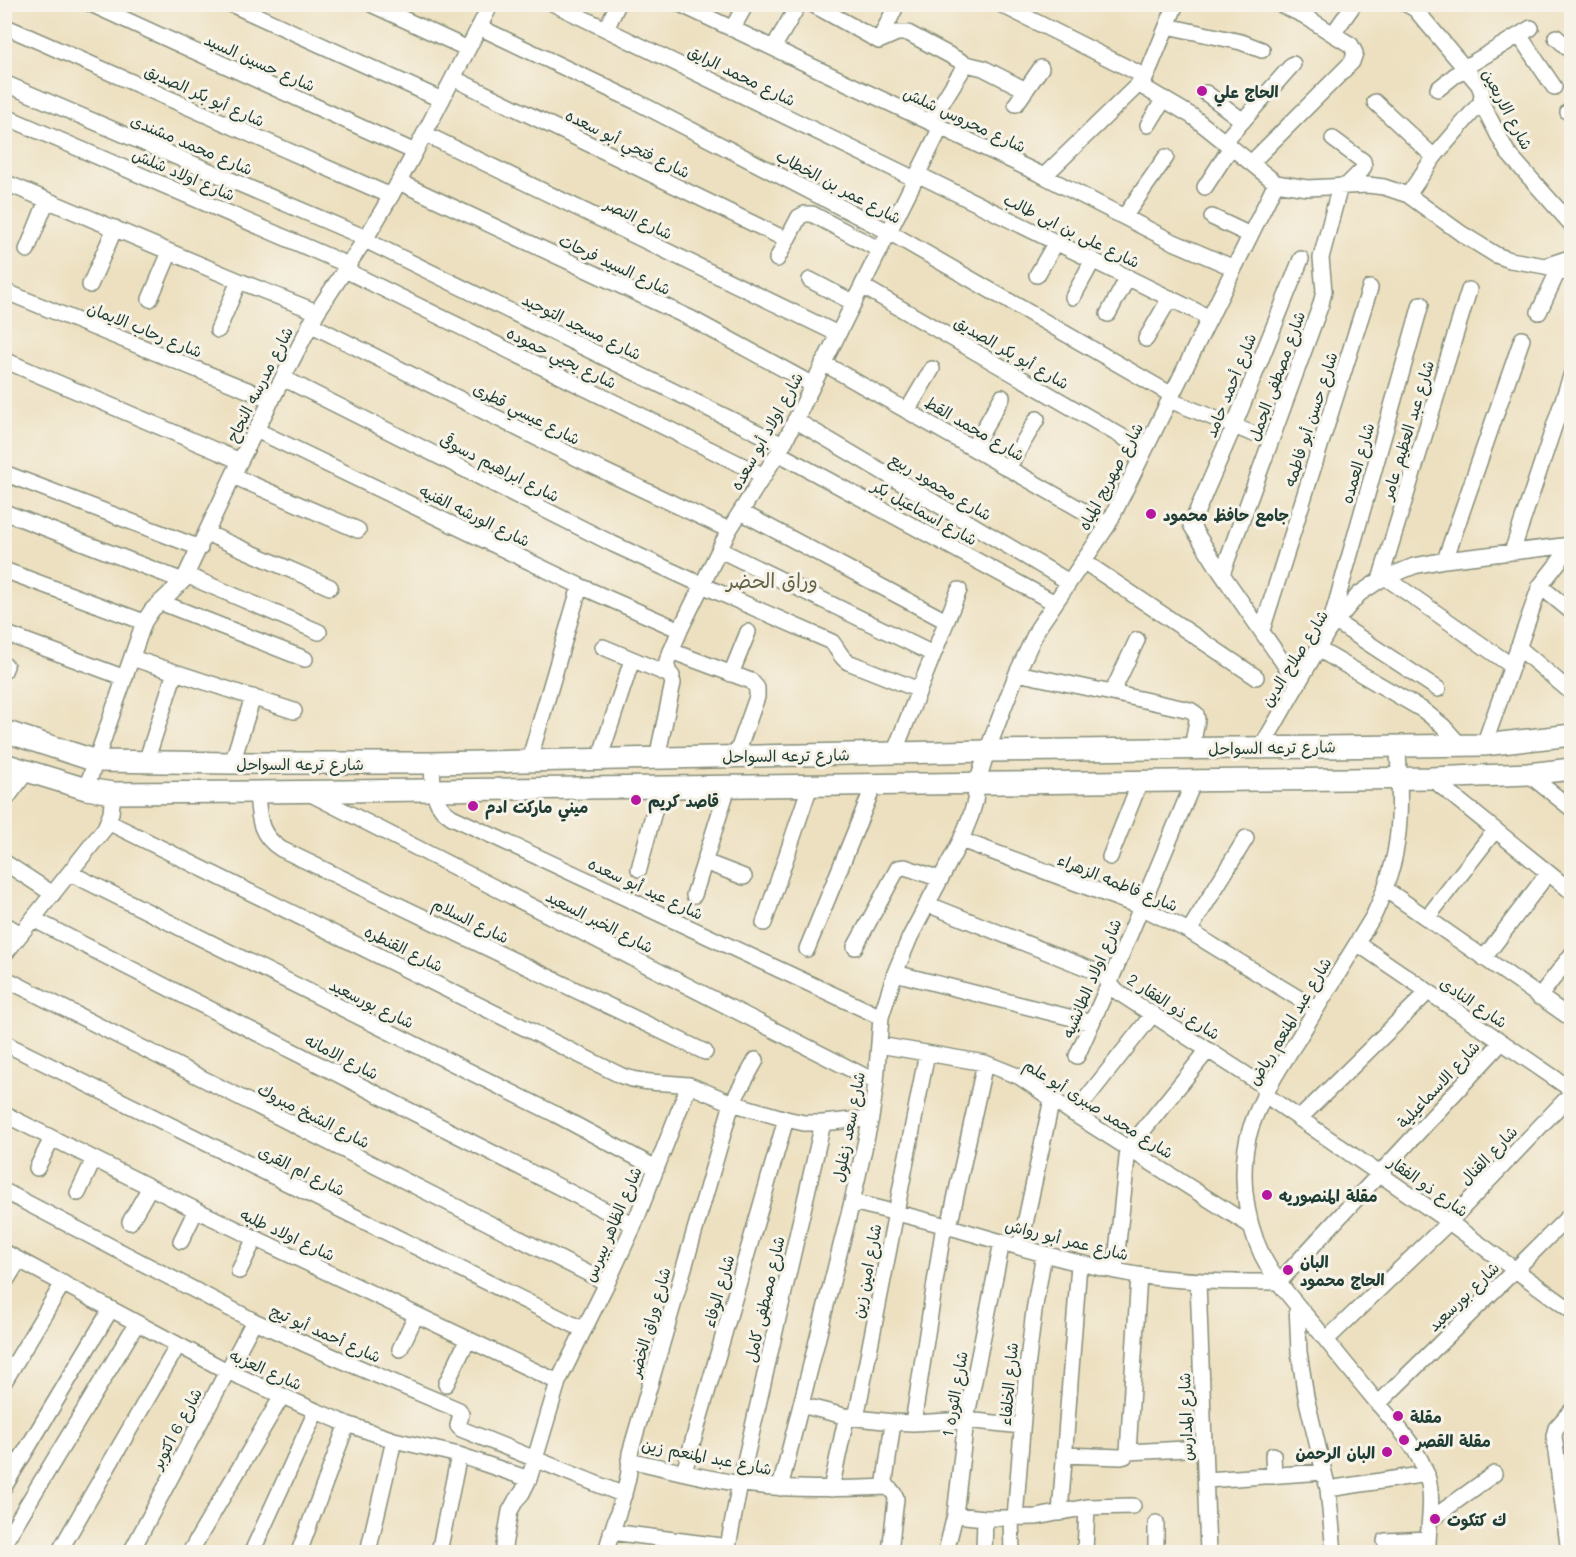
<svg xmlns="http://www.w3.org/2000/svg" width="1576" height="1557" viewBox="0 0 1576 1557" font-family="Mali,'Playpen Sans Arabic',sans-serif">
<rect width="100%" height="100%" fill="#f7f3e8"/>
<filter id="ink" filterUnits="userSpaceOnUse"><feTurbulence type="fractalNoise" baseFrequency=".0167" numOctaves="2"/><feDisplacementMap in="SourceGraphic" scale="12" xChannelSelector="R" yChannelSelector="G"/><feConvolveMatrix kernelMatrix="1 2 1 2 8 2 1 2 1" color-interpolation-filters="sRGB"/></filter>
<filter id="wash" filterUnits="userSpaceOnUse"><feTurbulence type="fractalNoise" baseFrequency=".008" numOctaves="4" result="noise"/><feDisplacementMap in="SourceGraphic" scale="24" xChannelSelector="R" yChannelSelector="G"/><feGaussianBlur stdDeviation="1.35" result="paint"/><feColorMatrix in="noise" values="0 0 0 0 0 0 0 0 0 0 0 0 0 0 0 0 0 1.4 0 .05"/><feComposite in="paint" operator="in"/></filter>
<g filter="url(#wash)">
<rect width="100%" height="100%" fill="#ede0c0"/>
</g>
<g filter="url(#ink)">
<g fill="none" stroke-linecap="round" stroke-linejoin="round">
<defs>
<path id="street" d="M91,4L415,152
M231,4L442,100
M371,4L468,49
M554,4L915,179
M680,4L1044,176L1169,240L1234,268
M812,4L879,41L897,33H908L966,64L983,68L1026,90
M1000,4L1146,77
M1406,4L1415,9L1479,85L1482,93L1481,102L1507,152L1572,225
M4,26L391,196
M1167,26L1241,42L1262,50
M479,27L637,102L889,232L1172,395
M606,29L618,4
M732,29L746,4
M1333,34L1354,4
M1519,35L1554,87
M1556,37L1572,52
M879,41L897,4
M773,48L799,4
M453,78L787,240
M4,83L366,238
M1138,84L1192,116L1276,183L1307,188L1368,185L1384,187L1408,195L1462,234L1496,255L1510,260L1545,266L1572,274
M1438,89L1464,68L1531,28
M1206,93L1243,121
M1375,102L1434,157
M1016,104L1041,68
M1568,112L1572,111
M4,116L348,265
M930,122L966,64
M1148,125L1164,99
M425,134L838,334
M1333,139L1363,161L1364,166L1362,170L1346,186
M1224,142L1293,64
M1251,163L1352,62L1355,53L1351,45L1333,34L1303,15L1279,4
M917,174L1210,318
M1044,176L1146,77L1176,4
M4,182L239,281L317,312
M399,182L692,319L813,385
M1205,187L1231,147
M1408,195L1434,157L1481,102
M1124,217L1166,157
M1212,217L1250,235
M365,240L783,445
M27,250L47,200
M777,259L799,217L805,214H812L880,250
M1545,266L1572,257
M345,270L764,476
M1037,275L1056,242
M810,280L854,303
M90,285L115,228
M862,286L1145,450
M4,291L272,400
M1073,297L1093,260
M150,299L170,252
M1539,312L1558,271
M1108,314L1128,277
M310,324L589,464L729,530
M218,330L239,281
M1146,339L1170,298
M4,360L240,461
M823,363L1108,525
M283,378L613,544L702,585L832,642C838,649 840,657 848,662L919,690
M1169,400L1251,433
M907,411L932,369
M795,420L1069,582
M256,430L580,586L680,630
M973,448L1002,397
M778,453L1055,603
M1008,468L1037,419
M4,473L200,548
M233,476L358,530
M4,512L183,581
M741,512L946,621
M206,533L330,587
M720,550L933,654
M1512,552L1572,373
M1445,560L1522,339
M1083,561L1256,677
M4,570L144,622
M1222,574L1321,304L1324,291L1321,258L1340,186
M186,575L319,632
M1385,577L1512,666
M1380,580L1469,290
M1540,586L1572,612
M160,602L305,659
M1336,622L1438,689
M1330,625L1421,304
M1262,630L1370,288
M4,633L125,678
M603,647L672,676
M1518,647L1572,693
M1318,649L1423,710L1443,726L1460,745
M671,651L751,681L757,688V697L736,756
M132,658L294,711
M4,671L6,666
M1017,673L1112,693L1190,710L1196,714L1197,720L1192,748
M731,674L748,632
M1298,684L1222,574L1191,525L1234,426L1301,259
M1112,693L1137,640
M1484,745L1540,586L1572,545
M1398,746C1399,781 1402,818 1395,853C1391,875 1383,895 1374,915C1349,957 1323,997 1298,1039C1280,1067 1262,1095 1251,1127C1238,1167 1244,1217 1262,1255C1276,1283 1299,1307 1319,1331C1338,1355 1357,1378 1376,1401C1395,1424 1418,1447 1427,1476C1435,1501 1427,1527 1428,1552
M1261,748L1328,631L1359,594L1380,580L1414,566L1445,560L1571,545
M894,753L959,590
M657,758L673,683L667,667V661L680,630L729,530L783,445L941,127
M599,760L632,660
M529,761L580,586
M146,762L175,672
M232,763L253,697
M432,763C433,786 431,804 452,817L881,1017
M1528,774L1572,809
M1431,778L1572,892
M86,789L144,622L152,610L183,581L186,575L240,461L317,312L366,238L391,196L415,152L491,4
M257,792C259,817 258,834 281,849L705,1052
M309,793L876,1082
M4,802L27,771
M108,822L622,1076C644,1084 666,1082 689,1085
M961,840L1141,907L1189,931L1316,1009
M1110,857L1140,782
M4,862L53,894
M705,862L744,877
M639,869L660,788
M70,873L555,1114L656,1168
M1385,889L1572,1019
M694,895L728,787
M927,904L1102,974L1116,991L1267,1088
M1427,918L1495,830
M33,919L634,1225
M764,923L810,786
M4,924L21,934
M1189,931L1246,838
M1357,943L1572,1090
M855,947L898,868L905,867L940,879
M807,949L874,785
M4,955L105,828L111,813L113,793
M1484,958L1548,873
M895,973L1092,1023
M4,978L607,1283
M1539,997L1572,954
M4,1043L584,1330
M879,1045L985,1063L1020,1077L1074,1114L1251,1226
M1077,1056L1109,984L1194,781
M1264,1094L1449,1222L1572,1311
M4,1114L196,1210L558,1382
M1074,1114L1153,1014
M1299,1119L1428,992
M37,1168L52,1138
M4,1191L254,1321L334,1357L459,1410L461,1414L458,1426L461,1429L624,1495
M78,1193L94,1159
M852,1202C885,1210 918,1218 950,1227C1012,1245 1073,1264 1137,1275C1184,1282 1231,1282 1279,1282L1502,1042
M130,1222L150,1187
M949,1227L985,1063
M181,1241L196,1210
M1020,1247L1052,1099
M4,1252L227,1371L316,1411L347,1424L394,1440L459,1455L529,1479
M239,1271L255,1238
M1115,1271L1128,1149L1208,1050
M1198,1281L1208,1552
M4,1284L19,1260
M1297,1305L1299,1352L1306,1397L1328,1489L1334,1552
M1326,1340L1449,1222L1572,1093
M400,1349L416,1315
M4,1382L63,1283
M446,1384L468,1339
M1378,1404L1515,1270L1572,1213
M801,1405L848,1417L893,1422L913,1423L966,1420L1022,1426
M913,1423L944,1225
M1128,1452L1204,1448
M1064,1455L1121,1457L1125,1456L1128,1452L1139,1275
M1273,1455L1274,1476
M629,1460C666,1468 705,1479 743,1484C791,1490 839,1489 887,1487
M684,1472L786,1119
M1206,1480L1324,1472
M4,1487L111,1309
M780,1488L852,1202L871,1118L876,1082L881,1017L895,973L910,937L961,840L971,815L975,801L977,784L987,751L1017,673L1038,628L1108,525L1276,183
M831,1489L846,1419L849,1416H855L857,1413L927,1053
M1328,1489L1427,1474
M1060,1513L1079,1264
M955,1515L985,1518L1037,1517L1087,1507L1133,1506
M1011,1518L1012,1552
M1015,1518L1027,1368L1034,1311L1044,1254
M1430,1520L1494,1474
M611,1532L729,1547
M1385,1541L1428,1539
M4,1543L137,1323
M59,1552L178,1345
M131,1552L254,1321
M190,1552L282,1396
M252,1552L316,1411
M299,1552L347,1424
M368,1552L394,1440
M439,1552L459,1455
M503,1552L510,1511L516,1500L522,1493L529,1479L558,1382L607,1283L634,1225L689,1085L732,1103L786,1119L804,1123H823L871,1118
M606,1552C612,1527 623,1503 628,1477C630,1469 629,1461 630,1453L732,1103L756,1060
M727,1552L740,1483L823,1123
M890,1552L896,1499C895,1490 886,1489 885,1481L893,1422
M946,1552L955,1515L966,1420L1002,1242
M984,1552L985,1518
M1085,1552L1087,1507
M1156,1552V1523
M1569,1552L1554,1436L1556,1428L1572,1410"/>
<path id="secondary" d="M4,731L96,761L232,763H432L987,751L1484,745L1572,735
M4,764L86,789L113,793L257,792L1431,778L1528,774L1572,769"/>
</defs>
<use href="#street" stroke="#868e7a" stroke-width="18"/>
<use href="#secondary" stroke="#868e7a" stroke-width="24"/>
<use href="#street" stroke="#fff" stroke-width="15"/>
<use href="#secondary" stroke="#fff" stroke-width="21"/>
</g>
</g>
<g fill="#b5179e" stroke="#f7f3e8" stroke-width="2">
<circle cx="1202" cy="91" r="6"/>
<circle cx="1151" cy="514" r="6"/>
<circle cx="636" cy="800" r="6"/>
<circle cx="473" cy="806" r="6"/>
<circle cx="1267" cy="1195" r="6"/>
<circle cx="1288" cy="1270" r="6"/>
<circle cx="1398" cy="1416" r="6"/>
<circle cx="1404" cy="1440" r="6"/>
<circle cx="1387" cy="1452" r="6"/>
<circle cx="1435" cy="1519" r="6"/>
</g>
<g text-anchor="middle" dominant-baseline="central" stroke-width="6" stroke-linejoin="round" paint-order="stroke">
<g font-size="16" fill="#1f3d34" stroke="#f7f3e8">
<text transform="translate(260 62) rotate(24)">شارع حسين السيد</text>
<text transform="translate(742 75) rotate(26)">شارع محمد الرايق</text>
<text transform="translate(205 95) rotate(24)">شارع أبو بكر الصديق</text>
<text transform="translate(1508 109) rotate(62)">شارع الاربعين</text>
<text transform="translate(965 119) rotate(25)">شارع محروس شلش</text>
<text transform="translate(628 143) rotate(26)">شارع فتحي أبو سعده</text>
<text transform="translate(192 144) rotate(23)">شارع محمد مشندى</text>
<text transform="translate(184 174) rotate(23)">شارع اولاد شلش</text>
<text transform="translate(839 186) rotate(28)">شارع عمر بن الخطاب</text>
<text transform="translate(639 218) rotate(26)">شارع النصر</text>
<text transform="translate(1072 230) rotate(26)">شارع على بن ابى طالب</text>
<text transform="translate(615 264) rotate(25)">شارع السيد فرحات</text>
<text transform="translate(582 326) rotate(26)">شارع مسجد التوحيد</text>
<text transform="translate(145 329) rotate(22)">شارع رحاب الايمان</text>
<text transform="translate(1012 352) rotate(30)">شارع أبو بكر الصديق</text>
<text transform="translate(562 357) rotate(26)">شارع يحيي حموده</text>
<text transform="translate(1276 376) rotate(-70)">شارع مصطفى الجمل</text>
<text transform="translate(259 384) rotate(-63)">شارع مدرسه النجاح</text>
<text transform="translate(1230 385) rotate(-68)">شارع أحمد حامد</text>
<text transform="translate(527 413) rotate(27)">شارع عيسي قطرى</text>
<text transform="translate(1310 419) rotate(-72)">شارع حسن أبو فاطمه</text>
<text transform="translate(975 428) rotate(30)">شارع محمد القط</text>
<text transform="translate(1407 430) rotate(-73)">شارع عبد العظيم عامر</text>
<text transform="translate(766 431) rotate(-61)">شارع اولاد أبو سعده</text>
<text transform="translate(1357 463) rotate(-74)">شارع العمده</text>
<text transform="translate(500 467) rotate(27)">شارع ابراهيم دسوقى</text>
<text transform="translate(1110 476) rotate(-62)">شارع صهريج المياه</text>
<text transform="translate(941 486) rotate(31)">شارع محمود ربيع</text>
<text transform="translate(925 512) rotate(29)">شارع اسماعيل بكر</text>
<text transform="translate(475 515) rotate(26)">شارع الورشه الفنيه</text>
<text transform="translate(1294 658) rotate(-58)">شارع صلاح الدين</text>
<text transform="translate(1272 747) rotate(-1)">شارع ترعه السواحل</text>
<text transform="translate(786 755) rotate(-1)">شارع ترعه السواحل</text>
<text x="300" y="763">شارع ترعه السواحل</text>
<text transform="translate(1118 882) rotate(22)">شارع فاطمه الزهراء</text>
<text transform="translate(646 888) rotate(25)">شارع عيد أبو سعده</text>
<text transform="translate(471 920) rotate(26)">شارع السلام</text>
<text transform="translate(600 921) rotate(27)">شارع الخبر السعيد</text>
<text transform="translate(404 948) rotate(26)">شارع القنطره</text>
<text transform="translate(1091 978) rotate(-67)">شارع اولاد الطانشيه</text>
<text transform="translate(1474 1002) rotate(34)">شارع النادى</text>
<text transform="translate(372 1003) rotate(26)">شارع بورسعيد</text>
<text transform="translate(1174 1006) rotate(33)">شارع ذو الفقار 2</text>
<text transform="translate(1289 1021) rotate(-59)">شارع عبد المنعم رياض</text>
<text transform="translate(342 1056) rotate(27)">شارع الامانه</text>
<text transform="translate(1438 1084) rotate(-47)">شارع الاسماعيلية</text>
<text transform="translate(1099 1108) rotate(32)">شارع محمد صبرى أبو علم</text>
<text transform="translate(314 1115) rotate(27)">شارع الشيخ مبروك</text>
<text transform="translate(848 1127) rotate(-79)">شارع سعد زغلول</text>
<text transform="translate(1488 1155) rotate(-46)">شارع القنال</text>
<text transform="translate(302 1170) rotate(26)">شارع ام القرى</text>
<text transform="translate(1429 1186) rotate(35)">شارع ذو الفقار</text>
<text transform="translate(612 1224) rotate(-67)">شارع الظاهر بيبرس</text>
<text transform="translate(288 1234) rotate(25)">شارع اولاد طلبه</text>
<text transform="translate(1067 1239) rotate(14)">شارع عمر أبو رواش</text>
<text transform="translate(866 1271) rotate(-79)">شارع امين زين</text>
<text transform="translate(718 1291) rotate(-74)">شارع الوفاء</text>
<text transform="translate(1463 1296) rotate(-44)">شارع بورسعيد</text>
<text transform="translate(764 1299) rotate(-77)">شارع مصطفى كامل</text>
<text transform="translate(649 1322) rotate(-74)">شارع وراق الخضر</text>
<text transform="translate(326 1333) rotate(24)">شارع أحمد أبو تيج</text>
<text transform="translate(266 1369) rotate(24)">شارع العزبه</text>
<text transform="translate(1008 1384) rotate(-85)">شارع الخلفاء</text>
<text transform="translate(954 1394) rotate(-80)">شارع الثوره 1</text>
<text transform="translate(1185 1417) rotate(-92)">شارع المدارس</text>
<text transform="translate(176 1428) rotate(-62)">شارع 6 اكتوبر</text>
<text transform="translate(707 1456) rotate(11)">شارع عبد المنعم زين</text>
</g>
<g font-size="16" font-weight="bold" fill="#1f3d34" stroke="#f7f3e8" text-anchor="start">
<text x="1214" y="91">الحاج علي</text>
<text x="1163" y="514">جامع حافظ محمود</text>
<text x="648" y="800">قاصد كريم</text>
<text x="485" y="806">ميني ماركت ادم</text>
<text x="1279" y="1195">مقلة المنصوريه</text>
<text x="1300" y="1261">البان<tspan x="1300" dy="18">الحاج محمود</tspan></text>
<text x="1410" y="1416">مقلة</text>
<text x="1416" y="1440">مقلة القصر</text>
<text x="1375" y="1452" text-anchor="end">البان الرحمن</text>
<text x="1447" y="1519">ك كتكوت</text>
</g>
<g font-size="20" fill="#646448" stroke="#f7f3e8">
<text x="772" y="580">وراق الحضر</text>
</g>
</g>
<rect width="1576" height="1557" fill="none" stroke="#f7f3e8" stroke-width="24"/>
</svg>
